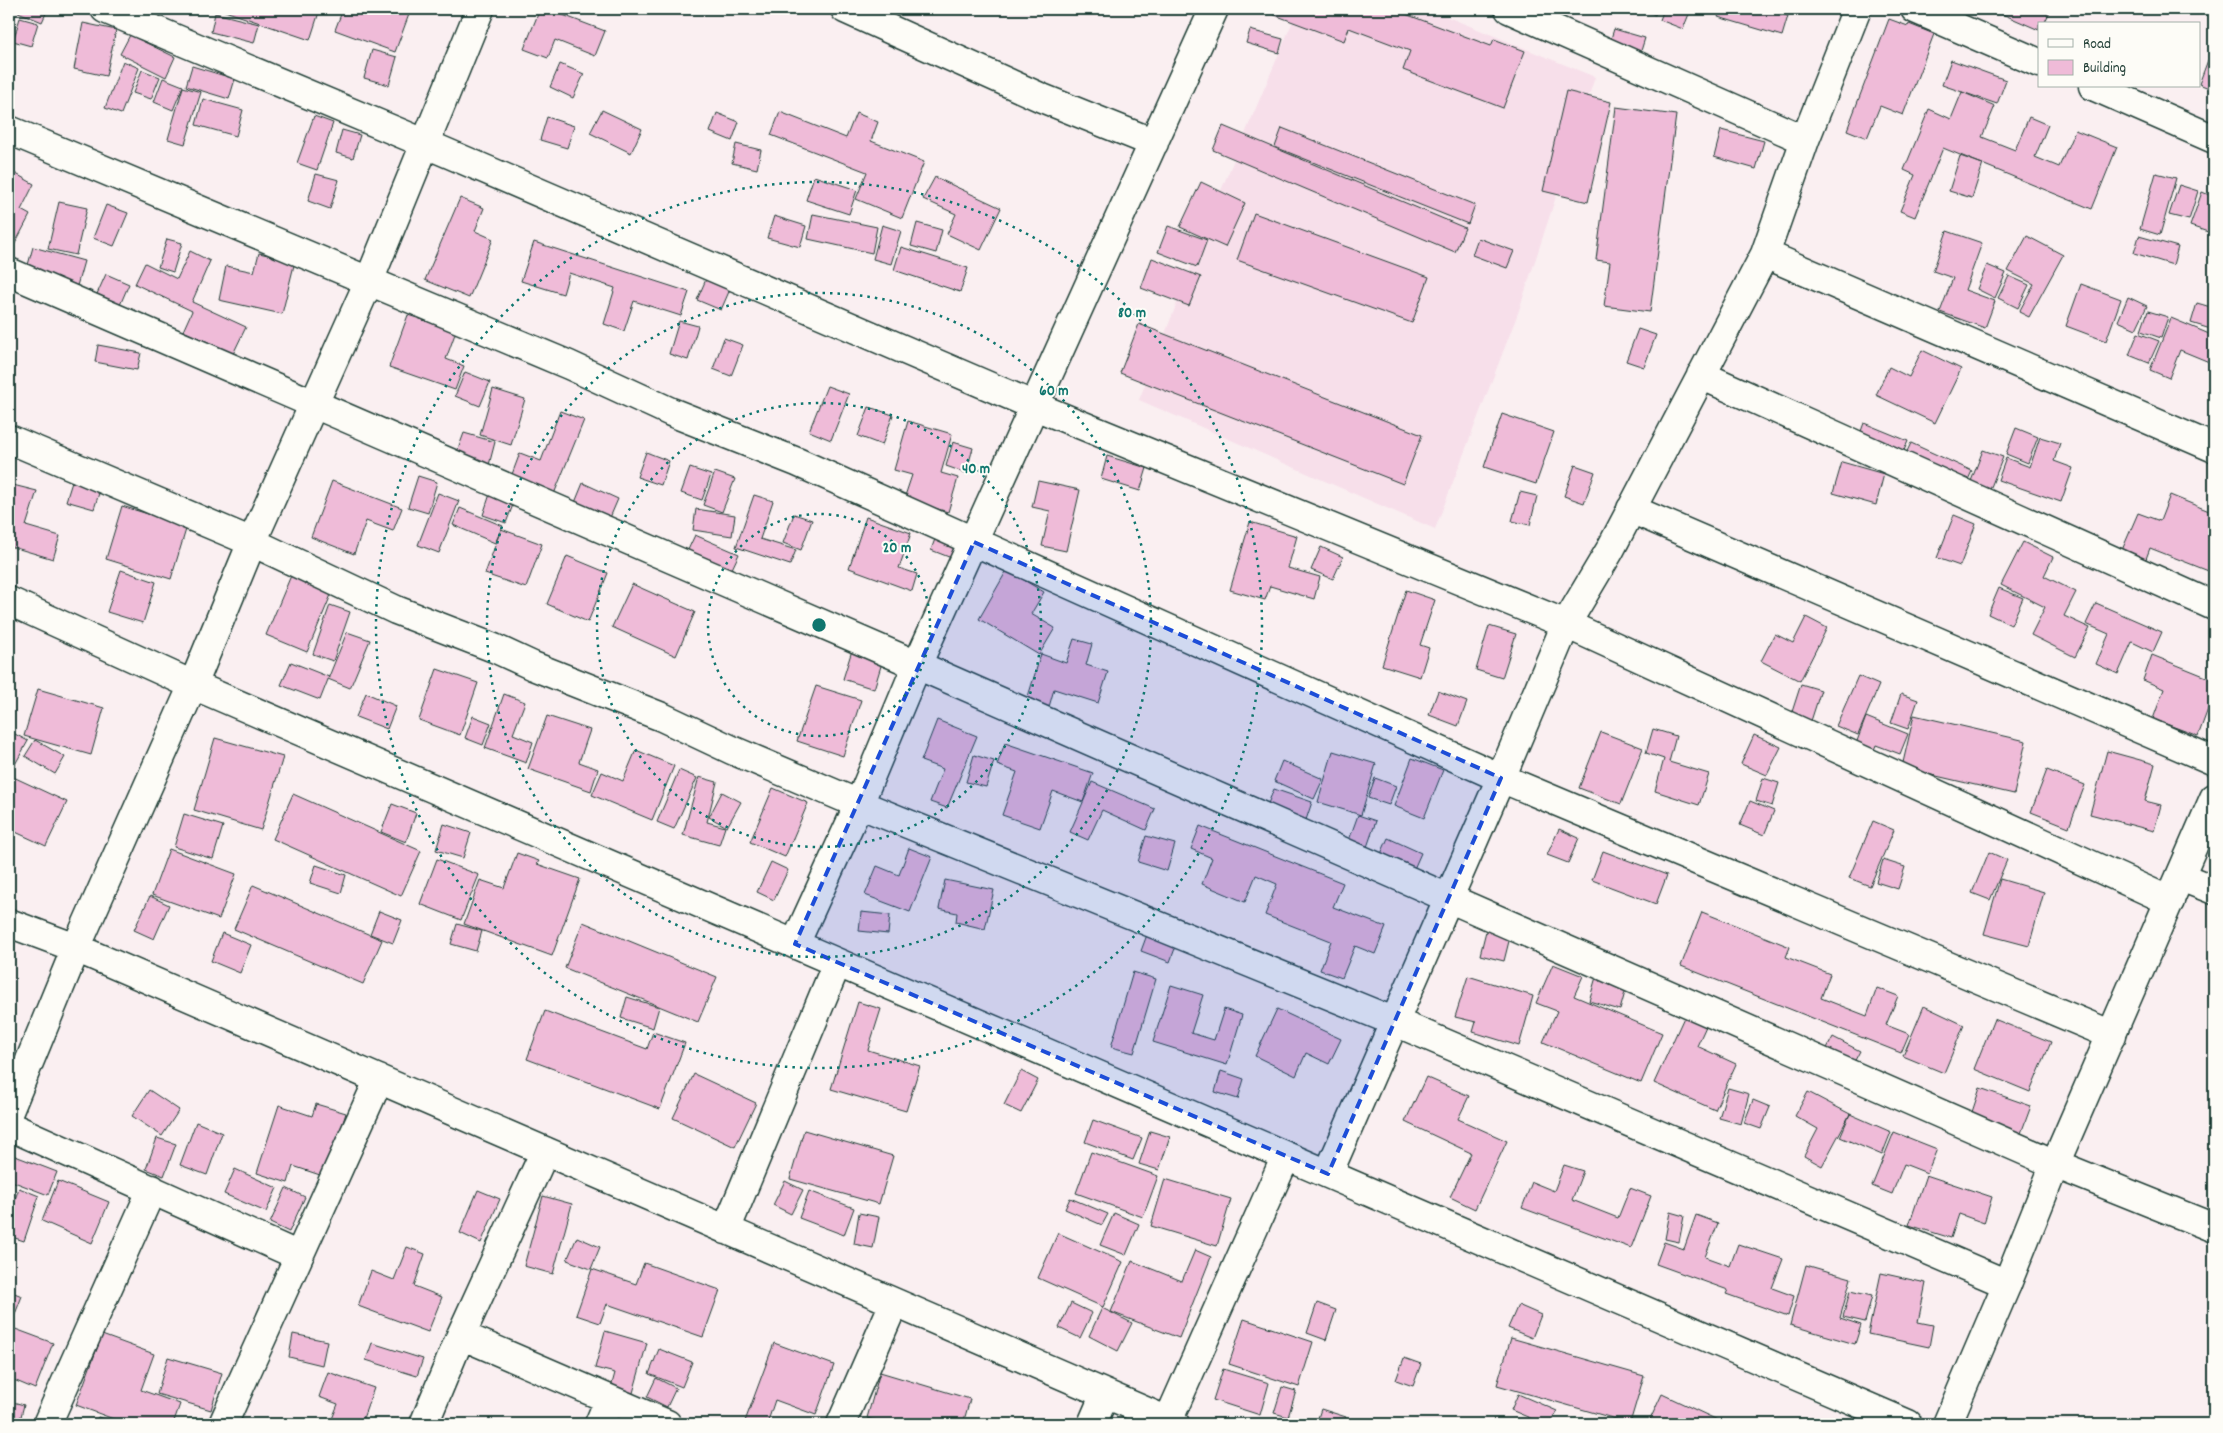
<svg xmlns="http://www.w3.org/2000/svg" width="2223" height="1433" viewBox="0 0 2223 1433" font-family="Dekko,sans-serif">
<rect width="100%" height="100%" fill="#faeff1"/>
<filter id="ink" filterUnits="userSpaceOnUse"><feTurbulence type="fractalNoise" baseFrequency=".02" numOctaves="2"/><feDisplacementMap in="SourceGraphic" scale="10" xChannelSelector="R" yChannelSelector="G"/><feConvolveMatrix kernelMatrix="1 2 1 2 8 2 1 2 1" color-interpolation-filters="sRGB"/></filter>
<g filter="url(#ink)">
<path fill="#f7dfea" d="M1298,9H1428L1595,77L1518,313L1435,529L1139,400L1222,188Z"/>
<path fill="#efbbd8" stroke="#1f3d34" d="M11,9H48L42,22Z
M219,9H320L310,40Z
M343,9H411L395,52L335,30Z
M540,9H547L605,31L595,56L555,40L548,58L524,49Z
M1273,9H1392L1491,46L1494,39L1525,51L1503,108L1403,70L1410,51L1349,28L1344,41L1272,14Z
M1641,9H1658L1655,15Z
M1664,9H1691L1683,29L1660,20Z
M1721,9H1770L1769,11L1788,16L1782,36L1718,17Z
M2002,9H2051L2044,24H2039V30L2000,13Z
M215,13L259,24L254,43L211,32Z
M20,18L38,23L31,46L13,41Z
M1889,19L1908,26L1909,24L1934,34L1903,115L1880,106L1867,138L1847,130Z
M83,23L116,30L106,76L74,69Z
M1614,29L1645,38L1640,54L1609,45Z
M1250,30L1283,39L1279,53L1246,43Z
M130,35L175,57L166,77L120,54Z
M372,50L397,57L389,85L364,78Z
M1951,60L2006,80L1997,104L1942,85Z
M2208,60L2214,62V90L2199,84Z
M123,61L139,68L121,114L105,108Z
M560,64L584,74L573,98L550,87Z
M192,66L235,79L229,99L186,86Z
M142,70L160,77L151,99L133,93Z
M163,78L183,86L173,110L154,102Z
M183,87L201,92L185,144L168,139Z
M1566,91L1611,102L1588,202L1543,191Z
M1962,92L1995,106L1982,137L2015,150L2029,117L2048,125L2035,157L2059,167L2075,130L2117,147L2092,209L1943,148L1915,217L1900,211L1915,175L1904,170L1929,109L1951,119Z
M203,99L243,110L236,136L196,125Z
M1616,107L1676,115L1650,312L1604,306L1610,262L1596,260Z
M602,110L642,129L631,153L590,133Z
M780,112L846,138L856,113L878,122L871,141L924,162L902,218L856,199L867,172L771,135Z
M717,113L739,122L732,141L710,132Z
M314,116L333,123L317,170L297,163Z
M547,117L574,126L567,148L540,140Z
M1223,126L1465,228L1455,252L1213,150Z
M1282,128L1475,205L1468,224L1275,147Z
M342,130L360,135L353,158L336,153Z
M1721,130L1764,141L1756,169L1714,157Z
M736,144L761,150L757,169L732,163Z
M1960,156L1983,164L1972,198L1949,191Z
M9,170L34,184L21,210L30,215L9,255Z
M2156,173L2176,178L2160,235L2140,229Z
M316,174L339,180L330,209L308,201Z
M814,176L857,190L849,214L806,200Z
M935,177L1001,208L981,250L947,234L956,214L923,199Z
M1201,182L1245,203L1225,247L1180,227Z
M2179,185L2198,191L2189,220L2169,215Z
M2202,192L2214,197V224L2211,233L2190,226Z
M460,198L484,208L475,231L493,239L469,298L425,280Z
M59,202L87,208L76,255L48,249Z
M106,205L128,213L114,246L93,238Z
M1254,213L1429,277L1412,323L1237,260Z
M813,214L877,227L872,253L808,239Z
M774,216L806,226L800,247L767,238Z
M917,223L942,230L936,253L911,246Z
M882,225L901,231L891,264L873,259Z
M1168,226L1207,240L1197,267L1158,252Z
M1947,231L1982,243L1965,290L1995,301L1985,328L1940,312L1953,278L1933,271Z
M2027,236L2063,255L2029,317L2019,312L2034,284L2008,271Z
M2139,236L2178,247L2173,265L2134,253Z
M1478,238L1514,251L1507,268L1472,255Z
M167,239L182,243L173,272L158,267Z
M534,242L689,292L681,316L634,301L624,331L604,324L615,288L569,273L563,294L521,281Z
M33,247L84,261L77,286L26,272Z
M901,247L968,268L960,292L894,270Z
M190,251L210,261L192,302L246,327L233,354L183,331L192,311L135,284L145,263L177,279Z
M259,253L295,261L282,314L219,300L226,266L254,272Z
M1152,258L1201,277L1189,306L1141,288Z
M1987,265L2006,273L1995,298L1977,289Z
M106,274L129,284L120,305L97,294Z
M2009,276L2029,285L2018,308L1998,298Z
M707,277L731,287L721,310L697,300Z
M2081,284L2121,299L2106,341L2066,326Z
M2128,297L2147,306L2136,329L2118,321Z
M2197,303L2214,308V330L2191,323Z
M2148,311L2168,317L2161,338L2141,331Z
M408,315L456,331L446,359L464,366L455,390L389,367Z
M2171,318L2214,336V364L2180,350L2169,378L2150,370Z
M679,321L698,326L688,360L669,354Z
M1139,324L1422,435L1403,484L1120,373Z
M1638,329L1656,335L1644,367L1626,361Z
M2138,333L2159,341L2149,363L2129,355Z
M724,338L743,345L731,376L713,369Z
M98,345L141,353L137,370L95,362Z
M1922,350L1961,369L1935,423L1876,395L1889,367L1909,377Z
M465,372L490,382L480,406L455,396Z
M827,386L849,394L831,440L809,431Z
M493,389L525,399L511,445L480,435Z
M869,407L893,415L882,445L858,436Z
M560,411L584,420L554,494L511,477L520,453L541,461Z
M1502,414L1554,432L1536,484L1484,467Z
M908,421L952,434L941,473L958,478L948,512L904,499L912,475L894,470Z
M1864,423L1908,441L1900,460L1857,442Z
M2016,428L2038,437L2028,463L2006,454Z
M464,433L495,442L489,465L456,455Z
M2040,437L2060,443L2054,461L2073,468L2061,502L1998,480L2006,458L2030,467Z
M953,442L973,448L966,473L946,466Z
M1911,443L1972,471L1963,491L1902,462Z
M1983,450L2003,457L1987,497L1968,489Z
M646,452L669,461L661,485L637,477Z
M1107,456L1147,468L1140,491L1101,479Z
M1842,462L1884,474L1876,505L1833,493Z
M1575,465L1595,472L1584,503L1564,496Z
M690,468L711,475L702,500L681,493Z
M715,472L735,479L722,512L703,505Z
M418,476L437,482L428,513L408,507Z
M332,481L402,508L393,531L366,521L354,554L311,537Z
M1038,481L1080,490L1066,551L1042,546L1050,511L1032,507Z
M72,482L100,490L94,509L66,501Z
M583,483L618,499L609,520L574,505Z
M9,484L37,491L26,526L60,536L53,559L9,546Z
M492,488L516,497L506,523L483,515Z
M1520,492L1537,496L1530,525L1512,521Z
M438,493L459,501L439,553L418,545Z
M754,495L773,501L760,539L796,550L790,565L736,547Z
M2170,495L2214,513V563L2211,572L2150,548L2143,567L2119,557L2138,513L2160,521Z
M122,506L187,526L171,579L106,559Z
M460,508L503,526L495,543L453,525Z
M696,509L735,515L732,536L693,530Z
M794,514L812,520L801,550L783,543Z
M1954,515L1976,524L1960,566L1937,558Z
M866,517L911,533L899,568L917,574L912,591L849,568Z
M1250,522L1297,536L1288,568L1320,577L1314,599L1270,586L1265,600L1230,590Z
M939,528L962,537L954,559L931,550Z
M501,529L542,544L526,588L485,574Z
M695,535L739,554L731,571L687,552Z
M2023,542L2053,557L2044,576L2076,592L2064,616L2090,628L2075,657L2031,635L2045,607L2001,585Z
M1321,547L1343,557L1333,579L1311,570Z
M567,556L608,573L588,622L547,604Z
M295,566L336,583L307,652L266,635Z
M121,570L156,582L143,623L107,612Z
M1007,570L1044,592L1031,614L1055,628L1039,655L979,619Z
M632,584L695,612L676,656L612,627Z
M1999,588L2023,598L2011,625L1988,614Z
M1406,590L1435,600L1420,645L1429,648L1420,677L1382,665Z
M2096,603L2162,632L2153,652L2132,642L2118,674L2096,664L2109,634L2086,624Z
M330,605L350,612L333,661L313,654Z
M1806,617L1827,628L1800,681L1761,661L1775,634L1793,643Z
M1489,626L1516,634L1502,678L1476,670Z
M347,632L370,640L350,688L328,679Z
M1074,639L1092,644L1086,665L1108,672L1098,703L1054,689L1049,707L1027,700L1041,654L1066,663Z
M853,647L884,656L874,689L843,679Z
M2152,655L2214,680V693L2198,736L2153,719L2164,689L2143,680Z
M291,662L329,677L320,700L281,685Z
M437,669L478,683L460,735L419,720Z
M1858,676L1879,685L1858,735L1836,726Z
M1801,684L1821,690L1811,721L1791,715Z
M816,686L861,700L843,756L797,741Z
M38,689L104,708L91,755L24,736Z
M1438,691L1467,702L1458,726L1429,715Z
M366,693L396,706L387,729L356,717Z
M504,694L525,702L513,734L533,742L526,763L485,748Z
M1901,694L1918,700L1908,729L1891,723Z
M1914,715L2026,741L2014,794L1919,772L1899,780Z
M473,716L491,723L483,745L465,738Z
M547,716L590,730L579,762L598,769L591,791L528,769Z
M1866,717L1908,734L1900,754L1876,745L1867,767L1850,760Z
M937,720L977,736L947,808L930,802L943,769L921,761Z
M1653,729L1676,736L1669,762L1709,774L1699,805L1655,791L1664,759L1646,753Z
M11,732L28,741L13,768L9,765V735Z
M1601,732L1643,748L1621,804L1579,788Z
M1754,735L1781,747L1767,775L1741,764Z
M215,738L283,757L261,830L194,810Z
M35,740L65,757L55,774L25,756Z
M1005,743L1093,773L1083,802L1053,791L1040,828L1002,815L1017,772L997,765Z
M636,750L674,766L652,820L592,795L602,772L623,781Z
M1333,751L1376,764L1361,815L1318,802Z
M2107,751L2155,764L2145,801L2161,805L2154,831L2090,814Z
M974,755L994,761L986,787L966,782Z
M1412,758L1443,770L1424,818L1394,806Z
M1282,761L1323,779L1314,799L1274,781Z
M679,770L697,778L674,829L657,822Z
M2047,770L2085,785L2069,827L2031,812Z
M9,775L67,802L46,846L9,829Z
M699,777L717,782L707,822L725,827L719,845L683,835Z
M1375,778L1396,786L1389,805L1368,798Z
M1763,778L1779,783L1772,806L1756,801Z
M1092,782L1155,809L1146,830L1102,810L1088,840L1070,832Z
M773,788L808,803L785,857L750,842Z
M1274,789L1312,802L1306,820L1267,806Z
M722,792L741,802L727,827L709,817Z
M293,794L421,851L401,896L273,839Z
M1750,801L1774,811L1764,835L1740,825Z
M392,804L416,813L406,842L381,832Z
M184,814L223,826L213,859L174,847Z
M1358,815L1376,821L1366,850L1348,843Z
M1873,821L1894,830L1870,886L1849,878Z
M444,824L471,833L463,858L436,850Z
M1200,826L1343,883L1333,907L1386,927L1375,954L1355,946L1342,978L1320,970L1331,941L1265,915L1277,884L1256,875L1245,902L1202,884L1212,858L1191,849Z
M1559,829L1579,838L1568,863L1547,855Z
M1146,836L1175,844L1167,871L1138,862Z
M1388,838L1421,853L1413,871L1380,856Z
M909,848L932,857L910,912L865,895L877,866L899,875Z
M169,849L236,874L219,919L152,895Z
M1603,851L1667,875L1656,904L1592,880Z
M1989,852L2007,860L1990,900L1972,893Z
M517,853L539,861L537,864L580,879L552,956L464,924L480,880L504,888Z
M437,859L479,875L461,920L420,904Z
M1883,860L1905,867L1898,889L1876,882Z
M771,862L788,870L774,900L757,892Z
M316,865L346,875L341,893L310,883Z
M2000,879L2044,892L2029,946L1984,934Z
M945,880L994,890L985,929L956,922L957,913L939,909Z
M253,885L382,940L363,984L234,929Z
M150,896L169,905L154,939L134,930Z
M379,911L402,920L393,943L370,934Z
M861,912L890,915L888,934L859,931Z
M1702,912L1790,947L1786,957L1830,974L1821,998L1867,1016L1877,988L1898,996L1886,1025L1909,1034L1901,1053L1681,966Z
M583,922L717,977L698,1022L565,968Z
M1488,923L1512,929L1504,961L1480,955Z
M457,924L482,931L476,951L451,944Z
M1148,932L1177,943L1170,962L1141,951Z
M222,933L251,945L240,973L211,961Z
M1553,964L1583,976L1574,996L1662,1033L1641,1083L1543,1042L1557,1011L1536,1003Z
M1133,972L1156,979L1134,1053L1111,1047Z
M1468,976L1533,996L1519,1046L1473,1032L1476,1022L1455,1017Z
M1596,977L1627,985L1620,1010L1589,1001Z
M1171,985L1203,995L1191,1033L1214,1040L1224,1009L1242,1015L1227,1065L1153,1042Z
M627,997L659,1007L653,1028L621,1018Z
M858,1002L881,1009L868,1050L920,1066L906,1111L831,1089Z
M1924,1006L1964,1025L1944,1073L1903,1056Z
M1277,1009L1341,1039L1329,1064L1306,1053L1296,1076L1255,1056Z
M545,1011L647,1049L653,1032L685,1043L660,1109L527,1059Z
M1685,1015L1707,1024L1697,1046L1736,1064L1715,1110L1654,1083Z
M1994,1019L2051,1042L2030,1092L1974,1069Z
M1833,1037L1860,1051L1852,1066L1825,1052Z
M1021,1071L1038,1080L1021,1113L1004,1105Z
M1221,1071L1244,1079L1238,1099L1215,1092Z
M694,1074L756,1103L735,1147L673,1118Z
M1426,1077L1469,1096L1458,1119L1507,1141L1475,1209L1450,1197L1471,1153L1405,1122Z
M1728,1088L1749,1094L1741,1124L1719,1118Z
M1980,1088L2031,1106L2020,1136L1970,1118Z
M149,1090L179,1110L162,1136L132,1116Z
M1808,1092L1850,1114L1822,1166L1804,1156L1818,1129L1795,1116Z
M1753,1100L1770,1107L1761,1129L1744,1123Z
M316,1104L346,1113L326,1177L293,1166L288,1183L257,1173L279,1105L312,1116Z
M1850,1114L1891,1132L1882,1155L1840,1137Z
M1093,1120L1142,1138L1133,1160L1085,1142Z
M196,1122L222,1133L207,1175L180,1165Z
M804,1130L893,1156L879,1204L790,1179Z
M1150,1131L1170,1137L1159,1170L1139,1164Z
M1894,1132L1937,1149L1927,1173L1904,1164L1892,1194L1872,1186Z
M157,1138L176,1144L164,1176L146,1169Z
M1091,1152L1158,1176L1143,1217L1076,1193Z
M10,1154L57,1172L48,1195L9,1180Z
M1564,1165L1583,1171L1572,1200L1618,1218L1630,1188L1651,1196L1631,1248L1522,1208L1532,1182L1554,1191Z
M235,1169L277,1188L266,1212L224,1194Z
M1926,1175L1992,1197L1984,1223L1959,1214L1951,1238L1909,1225Z
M1165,1179L1231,1199L1217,1246L1151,1226Z
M58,1181L109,1202L92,1243L42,1221Z
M785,1181L803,1190L791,1214L773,1205Z
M19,1188L39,1196L24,1241L9,1236V1216Z
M286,1188L305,1197L289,1232L270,1223Z
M478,1190L500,1199L481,1243L460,1233Z
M809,1191L854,1208L844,1235L799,1218Z
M543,1196L572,1204L553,1274L524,1266Z
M1070,1198L1108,1214L1102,1225L1065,1209Z
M1670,1212L1684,1216L1679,1242L1665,1239Z
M859,1213L879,1217L873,1248L854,1244Z
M1114,1213L1139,1224L1126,1255L1100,1245Z
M1696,1215L1718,1223L1705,1257L1730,1266L1738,1244L1783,1259L1772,1288L1794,1296L1788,1316L1726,1294L1728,1290L1656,1264L1664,1242L1684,1249Z
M1058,1233L1123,1262L1103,1307L1038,1278Z
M577,1237L600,1247L591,1269L567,1260Z
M407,1247L425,1254L414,1286L442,1297L428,1332L358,1306L371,1271L394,1280Z
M1195,1250L1211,1257L1179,1338L1111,1312L1132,1261L1182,1281Z
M644,1263L720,1290L703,1337L607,1304L600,1323L576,1315L592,1269L636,1284Z
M1806,1265L1851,1278L1840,1318L1861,1325L1855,1344L1790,1325Z
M1881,1273L1926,1283L1918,1322L1933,1325L1929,1347L1868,1334Z
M9,1291L22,1296L10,1327L53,1343L35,1389L9,1378Z
M1850,1291L1872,1296L1865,1322L1843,1317Z
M1071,1303L1092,1313L1080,1338L1059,1328Z
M1317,1303L1336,1310L1326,1340L1307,1333Z
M1518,1305L1541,1315L1532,1338L1508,1328Z
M1102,1308L1132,1323L1118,1351L1089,1336Z
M1244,1319L1313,1342L1299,1387L1229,1364Z
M605,1331L647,1343L631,1400L609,1395L615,1373L595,1368Z
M293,1334L327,1341L322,1365L289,1357Z
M102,1335L154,1354L141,1390L180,1404L173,1424H127L76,1405Z
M1511,1338L1644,1376L1630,1423L1497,1385Z
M372,1343L423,1359L417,1376L366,1360Z
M774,1343L834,1365L816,1415L775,1400L767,1424H744Z
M659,1349L692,1362L682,1387L649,1374Z
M168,1357L222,1373L211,1410L157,1394Z
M1404,1358L1421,1364L1413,1386L1396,1380Z
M1223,1369L1269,1383L1260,1415L1213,1400Z
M328,1372L374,1388L361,1424H330L338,1404L319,1397Z
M880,1372L970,1399L963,1424H889L867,1418Z
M656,1378L676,1388L667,1407L647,1397Z
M1282,1387L1296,1391L1288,1417L1274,1413Z
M1518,1394L1557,1411L1551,1424H1544L1511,1410Z
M1662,1394L1726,1424H1648Z
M9,1401L24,1405L19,1424H9Z
M1321,1409L1346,1417L1343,1424H1316Z
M98,1417L119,1424H95Z"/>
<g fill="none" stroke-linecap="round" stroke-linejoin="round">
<defs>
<path id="street" d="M105,9L424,143L1035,406L1566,624L2170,901
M845,9L1042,98L1154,143
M1509,9L1805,140
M1915,9L2039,63
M2093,86L2214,139
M9,130L569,365L671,412L797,462L1501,778L2112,1035
M1765,254L2214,448
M9,272L917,665L2055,1164L2214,1228
M1701,375L2214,606
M9,439L252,542L396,610L494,648L533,666L662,717L732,750L859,804L1393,1021L2007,1284
M1631,509L2214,761
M9,601L193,685L1908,1424
M2181,877L2214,890
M9,923L76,948L1175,1424
M795,944L859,804L917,665L1214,9
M9,1111L76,948L193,685L252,542L369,281L480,9
M9,1126L299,1256
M1328,1174L1501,778L1566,624L1610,550L1765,254L1805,140L1857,9
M726,1230L837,963
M461,1335L667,1424
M1168,1421L1286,1156
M47,1424L152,1189
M223,1424L379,1079
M424,1424L461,1335L545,1151
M599,1424L609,1400
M841,1424L894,1303
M1092,1424L1105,1394"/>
<path id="secondary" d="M1947,1424L2007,1284L2055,1164L2214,798"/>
</defs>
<use href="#street" stroke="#1f3d34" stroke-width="31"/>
<use href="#secondary" stroke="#1f3d34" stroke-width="31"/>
<use href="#street" stroke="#fdfcf7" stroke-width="28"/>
<use href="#secondary" stroke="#fdfcf7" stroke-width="28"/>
</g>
</g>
<path fill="#1d4ed8" fill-opacity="0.2" stroke="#1d4ed8" stroke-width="4" stroke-dasharray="10 6" stroke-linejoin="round" d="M974,542L1501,778L1328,1174L795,944Z"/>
<g fill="none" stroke="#0f766e" stroke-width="2.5" stroke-dasharray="2.5 5">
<circle cx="819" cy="625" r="111"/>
<circle cx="819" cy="625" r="222"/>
<circle cx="819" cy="625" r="332"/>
<circle cx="819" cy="625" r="443"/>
</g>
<circle cx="819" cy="625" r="8" fill="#0f766e" stroke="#fdfcf7" stroke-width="2.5"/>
<g font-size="15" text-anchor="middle" font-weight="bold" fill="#0f766e" stroke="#fdfcf7" stroke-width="4" stroke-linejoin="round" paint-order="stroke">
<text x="1132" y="317">80 m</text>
<text x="1054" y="395">60 m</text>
<text x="976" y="473">40 m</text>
<text x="897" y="552">20 m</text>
</g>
<rect width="2223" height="1433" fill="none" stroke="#fdfcf7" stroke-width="30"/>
<rect x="15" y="15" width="2193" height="1403" fill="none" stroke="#1f3d34" stroke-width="2" filter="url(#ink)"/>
<rect x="2038" y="22" width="162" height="65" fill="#fdfcf7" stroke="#a4b0a9"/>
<rect x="2048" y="39" width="25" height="8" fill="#fdfcf7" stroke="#a4b0a9"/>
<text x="2083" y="48" font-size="15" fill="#1f3d34">Road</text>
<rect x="2048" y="60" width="25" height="15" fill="#efbbd8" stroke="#a4b0a9"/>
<text x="2083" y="72" font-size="15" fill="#1f3d34">Building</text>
</svg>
